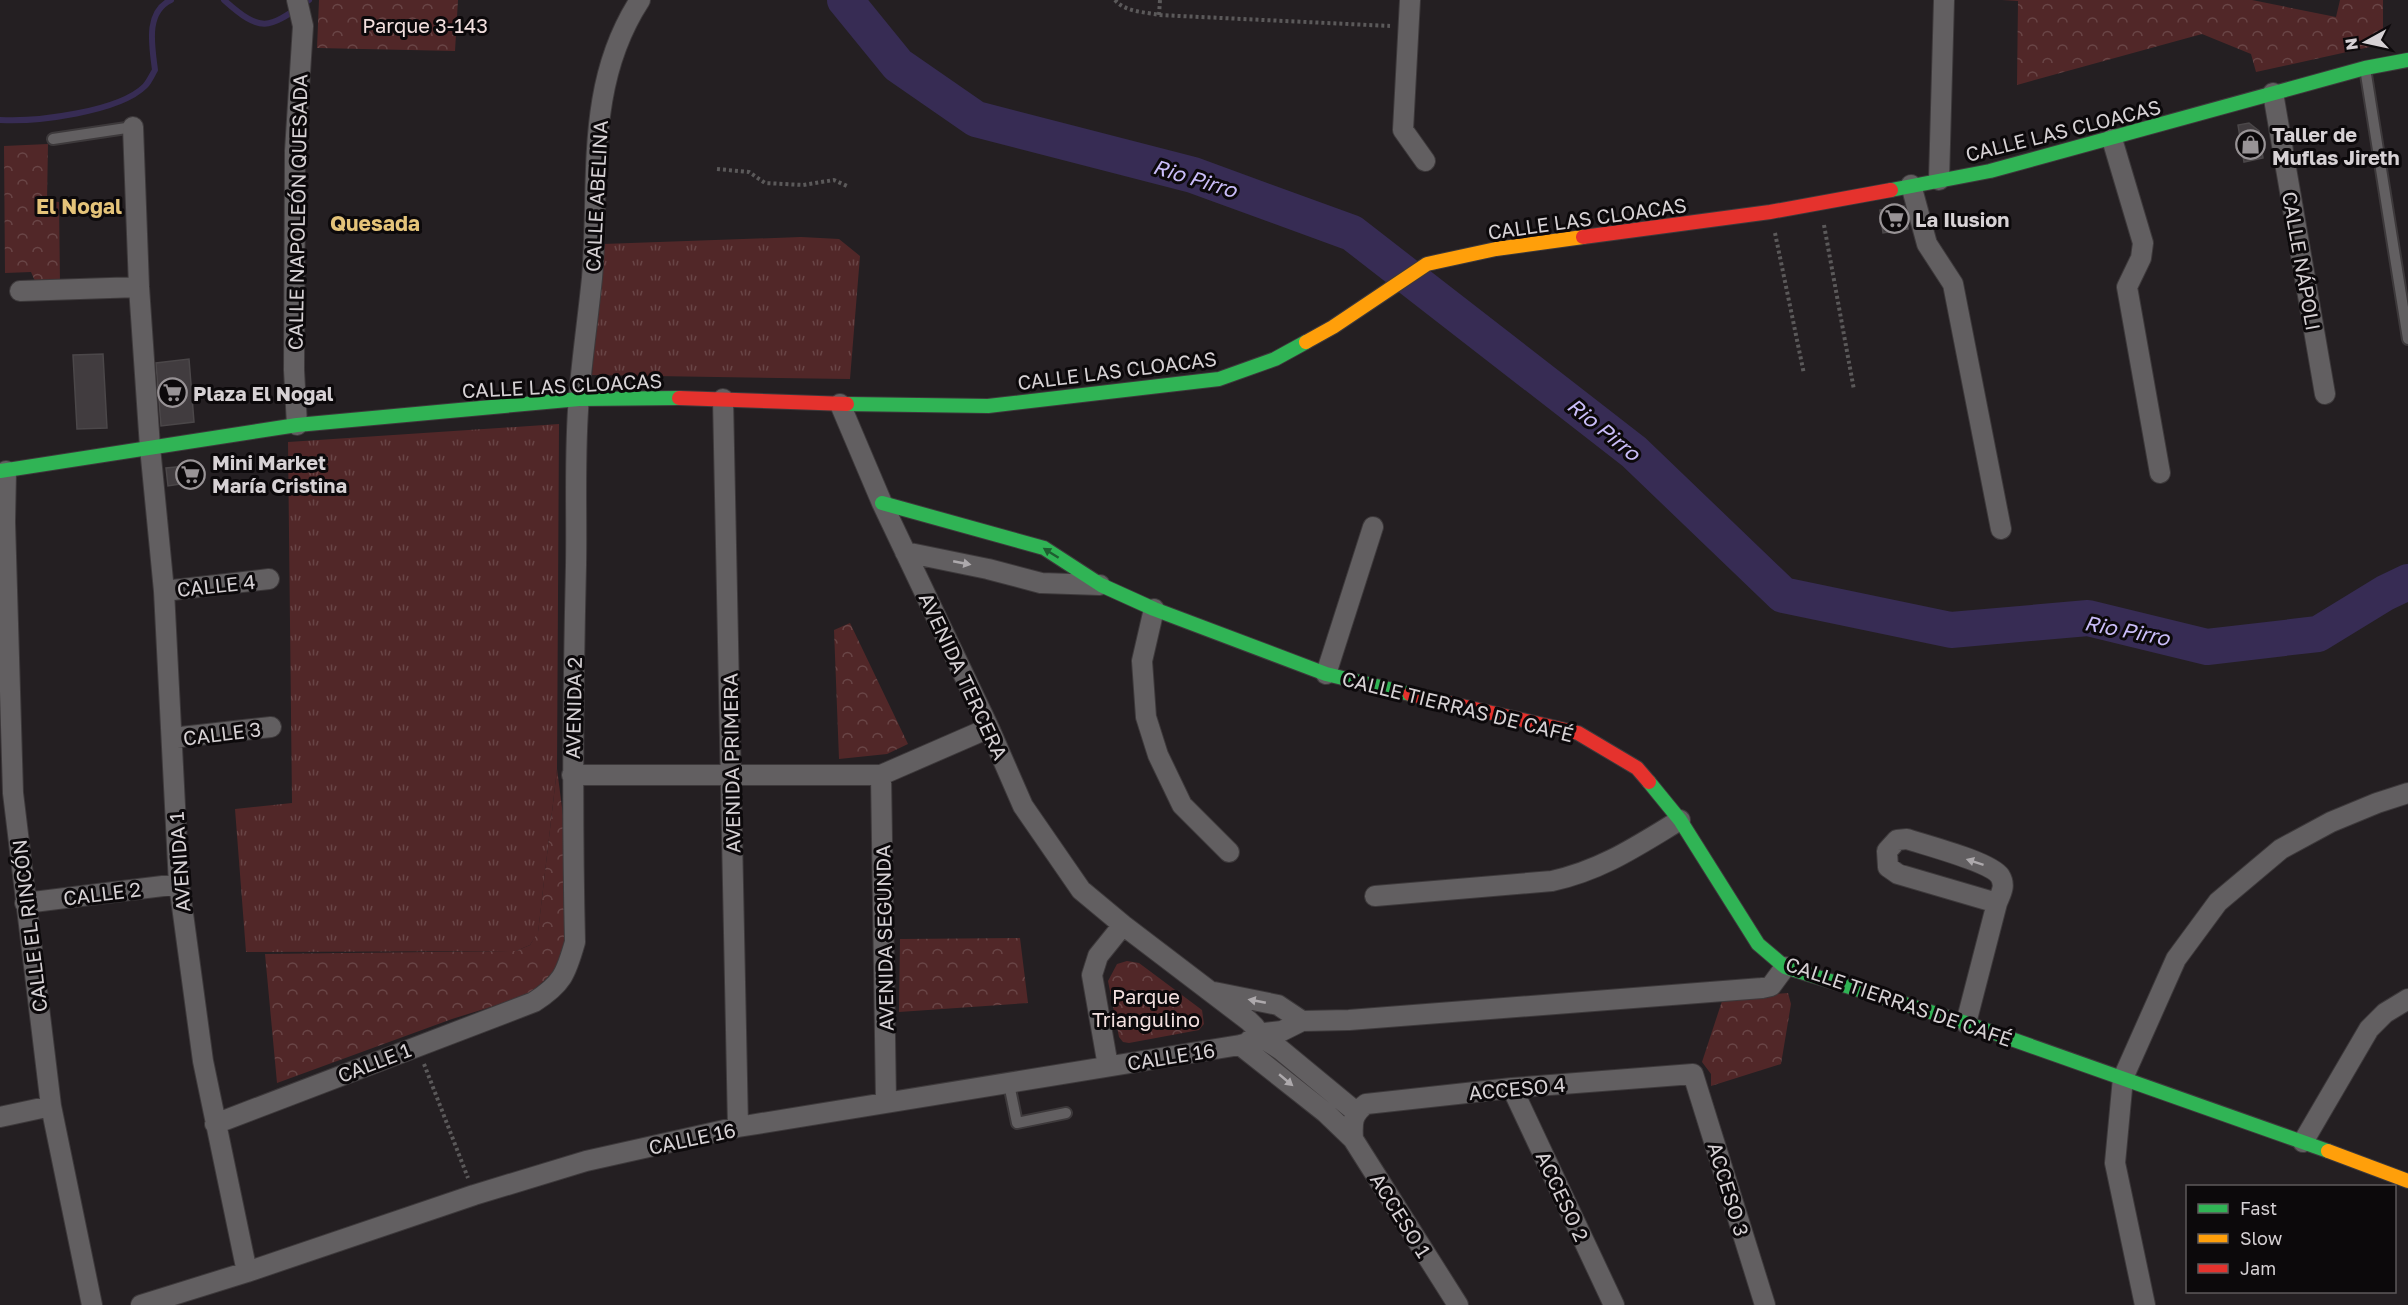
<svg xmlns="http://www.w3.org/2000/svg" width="2408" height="1305" viewBox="0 0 2408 1305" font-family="'Golos Text',sans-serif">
<defs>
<pattern id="grass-tufts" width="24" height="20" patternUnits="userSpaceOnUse" patternTransform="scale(1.5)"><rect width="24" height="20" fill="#512728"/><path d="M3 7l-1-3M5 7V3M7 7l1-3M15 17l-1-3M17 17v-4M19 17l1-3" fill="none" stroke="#694546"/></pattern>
<pattern id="forest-crowns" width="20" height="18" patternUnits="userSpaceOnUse" patternTransform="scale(1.5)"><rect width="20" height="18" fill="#512728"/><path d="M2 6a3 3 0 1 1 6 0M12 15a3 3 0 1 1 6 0" fill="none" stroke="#694546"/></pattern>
</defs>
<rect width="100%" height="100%" fill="#241f22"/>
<path fill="url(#grass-tufts)" d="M801,237L839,239L860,256L850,379L592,375L603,244Z
M559,424L557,769L538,933L530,945L516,951L246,952L235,809L292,803L288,442Z"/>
<path fill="url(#forest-crowns)" d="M319,0H458L455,51L317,48Z
M2002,0H2252L2336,17L2340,0H2383V44L2256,72L2251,54L2202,34L2017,85L2018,1Z
M48,144L47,201L59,202L60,284L35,281L31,272L5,273L4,146Z
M850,623L908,744L887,754L839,759L834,630Z
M557,769L566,838L567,940L560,963L551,974L529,995L452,1019L277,1083L265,954L516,951L530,945L538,932Z
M1020,938L1028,1003L899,1012L900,939Z
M1127,961L1139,963L1202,1010L1204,1024L1199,1030L1129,1043L1123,1042L1119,1037L1108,981L1117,964Z
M1788,993L1791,1004L1781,1064L1711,1086V1074L1702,1062L1723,998Z"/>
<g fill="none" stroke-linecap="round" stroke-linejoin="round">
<path stroke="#372c54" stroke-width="6" d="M224,0C263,35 269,28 309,0
M0,120C36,122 119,112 145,86C149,82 152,75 155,70C152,46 145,12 171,0"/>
<path stroke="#372c54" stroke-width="36" d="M845,0L898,65L976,119L1193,175L1352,233L1634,452L1783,595L1951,630L2088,618L2207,647L2318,634L2385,593L2408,582"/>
</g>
<path fill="#413c3f" stroke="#4b4749" stroke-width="1.5" d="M2249,123L2259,131L2263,158L2244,162L2238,125Z
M1904,206L1908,229L1883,233L1880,210Z
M103,354L107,428L77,429L73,355Z
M189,359L194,422L161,426L156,363Z
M197,465L199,481L168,486L166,468Z"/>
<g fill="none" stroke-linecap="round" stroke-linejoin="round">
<defs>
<path id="lane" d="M2365,68L2408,339
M53,139L133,127
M1009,1084L1017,1123L1066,1113"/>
<path id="street" d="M1410,0L1403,130L1425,161
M2273,93L2325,394
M133,127L139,287L150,447L164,591L179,884L203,1061L247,1272
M2112,139L2143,243L2141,258L2127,287L2160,473
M1939,180L1944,0
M1911,185L1927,244L1953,284L2001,529
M20,291L139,287
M723,399L738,1127
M840,404L882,503L989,728L1023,806L1081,890L1123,925L1249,1021L1255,1027L1256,1034
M297,425L294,370L295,151L303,26L297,0
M6,471L5,522L13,793L51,1106L92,1305
M905,552L988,569L1041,583L1100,585
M164,591L269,579
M1154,609L1142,661L1146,717L1158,755L1182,805L1229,852
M1326,674L1373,527
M172,738L271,727
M572,775H881L989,728
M881,775L886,1102
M1375,896L1552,881C1602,870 1637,846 1680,820
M25,903L179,884
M1214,992L1278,1005L1302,1021L1349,1020L1762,988L1771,986L1785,967
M1966,1023L1997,903C2001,893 2006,886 2000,876C1991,862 1925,845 1907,839L1897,840L1887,851L1888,867L1898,874L1997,903
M1256,1034L1281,1050L1356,1112
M1256,1034L1282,1031L1302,1021
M1240,1045L1326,1113L1353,1139
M1108,1066L1092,975L1098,956L1123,925
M1512,1088L1614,1305
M0,1117L51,1106
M215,1124L534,1002C562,984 566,974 575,942C572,816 573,691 576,565C577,509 574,453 579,397C582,358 588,318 592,278C600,181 584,86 640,0
M2303,1142L2369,1029L2385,1013L2408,999
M141,1305L247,1272L474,1195L586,1161L738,1127L1240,1045L1247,1043L1256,1034
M1458,1305L1353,1139C1352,1123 1352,1114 1366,1104L1512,1088L1693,1074L1765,1305
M2145,1305L2115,1163L2123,1078L2176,959L2218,902L2281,849L2331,822L2377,803L2408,793"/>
<path id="fast" d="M1891,190L1990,171L2365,68L2408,60
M847,404L988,406L1219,379L1275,359L1306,342
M0,471L297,425L579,399L679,398
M882,503L1044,548L1101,585L1154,609L1326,674L1410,694
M1649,782L1680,820L1758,944L1785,967L1966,1023L2328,1151"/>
<path id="slow" d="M1306,342L1333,327L1427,264L1496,249L1583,237
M2328,1151L2408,1181"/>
<path id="jam" d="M1583,237L1770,212L1891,190
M679,398L847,404
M1410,694L1578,733L1637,768L1649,782"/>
</defs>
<use href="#lane" stroke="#3d393b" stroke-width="14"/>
<use href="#street" stroke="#3d393b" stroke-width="22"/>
<use href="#fast" stroke="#3d393b" stroke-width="16"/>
<use href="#slow" stroke="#3d393b" stroke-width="16"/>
<use href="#jam" stroke="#3d393b" stroke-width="16"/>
<path stroke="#5b595a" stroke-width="4" stroke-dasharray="3 3" stroke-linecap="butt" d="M1115,0C1125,12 1145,12 1159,15L1390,26
M1159,15L1160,0
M717,169L749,172L765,183L803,185L834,180L847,186
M1824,225L1854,390
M1775,233L1804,374
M424,1064L468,1178"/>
<use href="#lane" stroke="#625f61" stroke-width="10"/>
<use href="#street" stroke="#625f61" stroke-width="20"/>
<use href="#fast" stroke="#30b455" stroke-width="14"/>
<use href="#slow" stroke="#ff9f0a" stroke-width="14"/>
<use href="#jam" stroke="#e5322d" stroke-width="14"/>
</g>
<defs><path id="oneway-solid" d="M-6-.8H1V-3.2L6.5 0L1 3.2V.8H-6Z" transform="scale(1.5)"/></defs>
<use fill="#1e5e30" href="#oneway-solid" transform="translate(1051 553) rotate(-148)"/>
<g fill="#ada9ac">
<use href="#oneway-solid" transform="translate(962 563) rotate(11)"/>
<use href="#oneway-solid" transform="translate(1975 862) rotate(-162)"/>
<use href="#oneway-solid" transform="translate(1257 1001) rotate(-169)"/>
<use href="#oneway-solid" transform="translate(1286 1080) rotate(40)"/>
</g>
<defs>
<symbol id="shop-ring" viewBox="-11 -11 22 22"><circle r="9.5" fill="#0c090b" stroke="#989396" stroke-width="1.5"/><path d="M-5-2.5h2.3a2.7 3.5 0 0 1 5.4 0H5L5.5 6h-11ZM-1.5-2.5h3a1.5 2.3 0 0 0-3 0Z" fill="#989396"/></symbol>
<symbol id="supermarket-ring" viewBox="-11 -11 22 22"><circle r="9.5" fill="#0c090b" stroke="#989396" stroke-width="1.5"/><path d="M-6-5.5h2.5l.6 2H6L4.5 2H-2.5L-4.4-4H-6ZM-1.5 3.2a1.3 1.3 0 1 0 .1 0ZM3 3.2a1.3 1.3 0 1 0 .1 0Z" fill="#989396"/></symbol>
</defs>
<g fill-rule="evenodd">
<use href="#shop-ring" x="2234" y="128" width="33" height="33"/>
<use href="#supermarket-ring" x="1878" y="202" width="33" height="33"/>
<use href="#supermarket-ring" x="156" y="376" width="33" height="33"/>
<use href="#supermarket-ring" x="174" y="458" width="33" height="33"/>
</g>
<g text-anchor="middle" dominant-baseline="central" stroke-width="6" stroke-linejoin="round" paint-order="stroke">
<g font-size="20" fill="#f2dfde" stroke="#0c090b">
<text x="425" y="25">Parque 3-143</text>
<text x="1146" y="996">Parque<tspan x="1146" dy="23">Triangulino</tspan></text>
</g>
<g font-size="20" fill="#d6d1d4" stroke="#0c090b">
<text transform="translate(2063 130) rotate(-14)">CALLE LAS CLOACAS</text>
<text transform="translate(596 196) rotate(-87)">CALLE ABELINA</text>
<text transform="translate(297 212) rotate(-89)">CALLE NAPOLEÓN QUESADA</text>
<text transform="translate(1587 218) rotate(-8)">CALLE LAS CLOACAS</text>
<text transform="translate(2302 261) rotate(80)">CALLE NÁPOLI</text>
<text transform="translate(1117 370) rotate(-7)">CALLE LAS CLOACAS</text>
<text transform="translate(562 385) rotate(-3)">CALLE LAS CLOACAS</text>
<text transform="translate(216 585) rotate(-6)">CALLE 4</text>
<text transform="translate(964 676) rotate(65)">AVENIDA TERCERA</text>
<text transform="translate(1458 706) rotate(14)">CALLE TIERRAS DE CAFÉ</text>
<text transform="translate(573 708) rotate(-89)">AVENIDA 2</text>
<text transform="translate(222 733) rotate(-7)">CALLE 3</text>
<text transform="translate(731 763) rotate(-91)">AVENIDA PRIMERA</text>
<text transform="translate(179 862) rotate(-94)">AVENIDA 1</text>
<text transform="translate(102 893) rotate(-7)">CALLE 2</text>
<text transform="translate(29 926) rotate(-97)">CALLE EL RINCÓN</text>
<text transform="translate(884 938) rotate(-91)">AVENIDA SEGUNDA</text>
<text transform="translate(1899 1001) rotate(19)">CALLE TIERRAS DE CAFÉ</text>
<text transform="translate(1171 1056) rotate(-9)">CALLE 16</text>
<text transform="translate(374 1062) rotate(-21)">CALLE 1</text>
<text transform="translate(1517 1088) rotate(-5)">ACCESO 4</text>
<text transform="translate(692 1138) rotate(-12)">CALLE 16</text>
<text transform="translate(1729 1189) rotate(73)">ACCESO 3</text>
<text transform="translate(1563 1196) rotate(65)">ACCESO 2</text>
<text transform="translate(1401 1215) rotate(58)">ACCESO 1</text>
</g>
<g font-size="20" font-weight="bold" fill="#d6d1d4" stroke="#0c090b" text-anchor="start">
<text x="2272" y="134">Taller de<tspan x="2272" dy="23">Muflas Jireth</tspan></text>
<text x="1915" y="219">La Ilusion</text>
<text x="193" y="393">Plaza El Nogal</text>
<text x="212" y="462">Mini Market<tspan x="212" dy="23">María Cristina</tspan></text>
</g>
<g font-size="21" font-style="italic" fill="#cabdf9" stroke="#0c090b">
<text transform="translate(1195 178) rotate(17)">Rio Pirro</text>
<text transform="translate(1604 429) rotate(39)">Rio Pirro</text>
<text transform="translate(2127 630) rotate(11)">Rio Pirro</text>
</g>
<g font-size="21" font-weight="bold" fill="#e4c379" stroke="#0c090b">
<text x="79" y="206">El Nogal</text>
<text x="375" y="223">Quesada</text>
</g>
</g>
<rect x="2186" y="1185" width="210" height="108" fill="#0c090b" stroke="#5d595b" stroke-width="1.5"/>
<rect x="2198" y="1204" width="30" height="9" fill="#30b455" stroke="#5d595b" stroke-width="1.5"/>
<text x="2240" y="1215" font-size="18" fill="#d6d1d4">Fast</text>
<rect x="2198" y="1234" width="30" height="9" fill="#ff9f0a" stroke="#5d595b" stroke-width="1.5"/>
<text x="2240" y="1245" font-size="18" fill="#d6d1d4">Slow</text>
<rect x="2198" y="1264" width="30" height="9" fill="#e5322d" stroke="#5d595b" stroke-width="1.5"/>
<text x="2240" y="1275" font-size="18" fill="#d6d1d4">Jam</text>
<g transform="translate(2366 42) rotate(262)" stroke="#0c090b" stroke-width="4.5" paint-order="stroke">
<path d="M0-4.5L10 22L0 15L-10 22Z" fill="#d6d1d4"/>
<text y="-9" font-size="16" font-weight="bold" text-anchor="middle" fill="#d6d1d4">N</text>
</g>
</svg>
